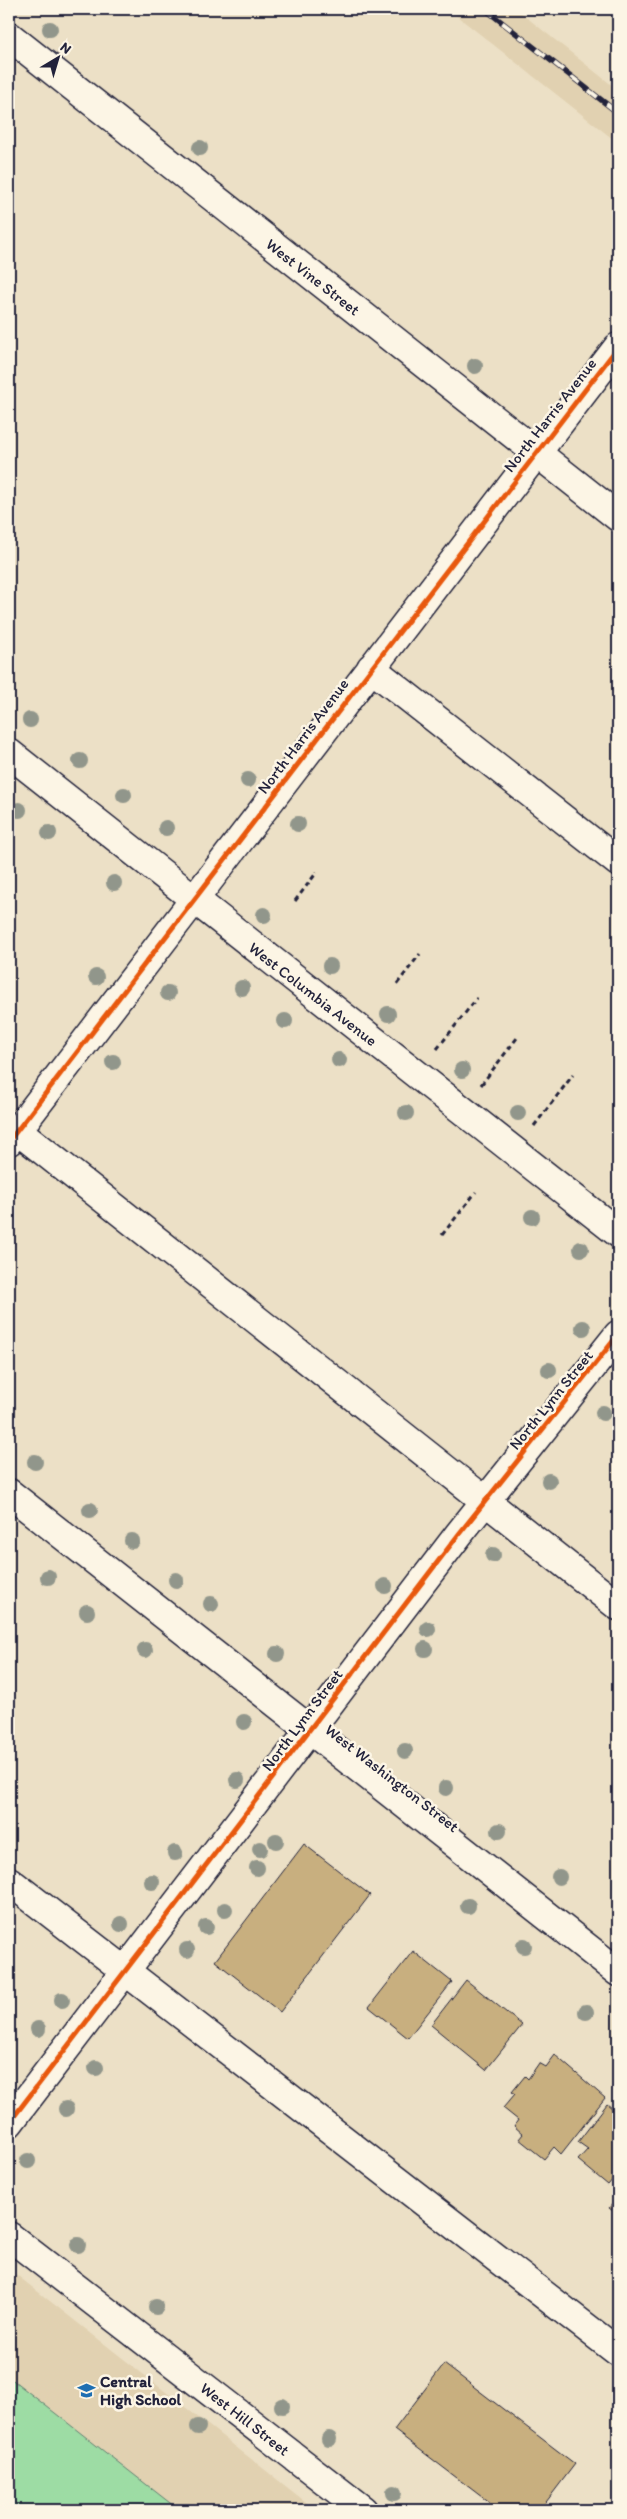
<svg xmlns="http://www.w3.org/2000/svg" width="627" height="2519" viewBox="0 0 627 2519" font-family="Itim,sans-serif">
<rect width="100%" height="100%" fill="#ece0c6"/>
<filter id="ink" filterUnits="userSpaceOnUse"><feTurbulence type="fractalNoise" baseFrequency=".02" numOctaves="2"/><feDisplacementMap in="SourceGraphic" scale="10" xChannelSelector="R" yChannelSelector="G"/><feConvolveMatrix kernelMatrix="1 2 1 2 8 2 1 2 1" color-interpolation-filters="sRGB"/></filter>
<g filter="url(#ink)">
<path fill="#e1d1b1" d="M448,9H516L618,90V143Z
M9,2269L316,2510H9Z"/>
<path fill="#9ddca4" stroke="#607f70" d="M9,2377L179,2510H9Z"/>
<path fill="#c8af7f" stroke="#22223b" d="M304,1844L370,1895L280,2012L215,1961Z
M413,1951L452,1982L408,2038L369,2007Z
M466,1980L522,2025L486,2070L431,2025Z
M555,2055L605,2098L561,2154L554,2147L544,2159L519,2139L523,2134L514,2126L518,2120L503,2108L515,2094L512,2092L525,2076L528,2079L539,2063L546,2067Z
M618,2100V2173L608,2185L578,2160L588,2149L578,2142L607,2104L612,2108Z
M618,2197V2215L609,2208Z
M444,2364L575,2464L540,2510H499L394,2430Z"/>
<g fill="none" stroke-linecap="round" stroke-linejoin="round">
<defs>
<path id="minor" d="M9,36L618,517
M371,668L618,862
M9,753L618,1233
M17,1130L618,1606
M9,1141L618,347
M9,1493L618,1972
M9,1881L618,2352
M9,2123L459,1534L618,1335
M9,2236L363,2510"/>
</defs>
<use href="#minor" stroke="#22223b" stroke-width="31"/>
<path stroke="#22223b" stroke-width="3" stroke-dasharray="5 4" stroke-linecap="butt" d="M295,901L317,872
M397,984L420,954
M437,1049L477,998
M481,1085L517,1038
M534,1126L573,1075
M442,1235L476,1192"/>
<use href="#minor" stroke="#fcf5e5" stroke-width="28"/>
<defs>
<path id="rail" d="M485,9L618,113"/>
</defs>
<use href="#rail" stroke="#22223b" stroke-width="5.5"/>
<use href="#rail" stroke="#fcf5e5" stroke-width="4" stroke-dasharray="11" stroke-linecap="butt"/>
<defs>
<path id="cycleway" d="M9,1141L618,347
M9,2123L459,1534L618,1335"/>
</defs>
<use href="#cycleway" stroke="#fcf5e5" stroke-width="8"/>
<use href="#cycleway" stroke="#e8590c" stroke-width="5"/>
</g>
<g fill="#91968b">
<circle cx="50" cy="29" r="8"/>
<circle cx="200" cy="148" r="8"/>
<circle cx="475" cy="366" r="8"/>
<circle cx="30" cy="720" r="8"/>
<circle cx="80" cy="761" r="8"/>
<circle cx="248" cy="780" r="8"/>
<circle cx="124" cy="795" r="8"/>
<circle cx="19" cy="810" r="8"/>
<circle cx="298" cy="824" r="8"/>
<circle cx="166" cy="828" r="8"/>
<circle cx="49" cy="833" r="8"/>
<circle cx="114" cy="883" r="8"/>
<circle cx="264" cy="915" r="8"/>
<circle cx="330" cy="966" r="8"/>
<circle cx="96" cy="977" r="8"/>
<circle cx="242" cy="988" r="8"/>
<circle cx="168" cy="993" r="8"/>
<circle cx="388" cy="1014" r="8"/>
<circle cx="285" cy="1021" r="8"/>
<circle cx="339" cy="1060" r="8"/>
<circle cx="113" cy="1062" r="8"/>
<circle cx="462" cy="1070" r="8"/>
<circle cx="406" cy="1113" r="8"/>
<circle cx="518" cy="1113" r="8"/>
<circle cx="532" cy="1217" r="8"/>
<circle cx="581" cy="1249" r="8"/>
<circle cx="583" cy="1328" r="8"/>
<circle cx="549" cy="1370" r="8"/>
<circle cx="603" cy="1413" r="8"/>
<circle cx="35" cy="1462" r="8"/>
<circle cx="549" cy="1481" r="8"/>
<circle cx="90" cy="1510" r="8"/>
<circle cx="132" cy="1541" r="8"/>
<circle cx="493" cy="1555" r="8"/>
<circle cx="48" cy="1577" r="8"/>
<circle cx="176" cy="1580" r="8"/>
<circle cx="385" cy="1586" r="8"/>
<circle cx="211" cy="1604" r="8"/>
<circle cx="87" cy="1612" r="8"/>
<circle cx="428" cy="1629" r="8"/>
<circle cx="425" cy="1649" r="8"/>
<circle cx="145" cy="1650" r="8"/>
<circle cx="277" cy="1654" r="8"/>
<circle cx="244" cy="1722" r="8"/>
<circle cx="405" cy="1751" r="8"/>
<circle cx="237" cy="1780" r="8"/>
<circle cx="446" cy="1788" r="8"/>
<circle cx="499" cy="1831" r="8"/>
<circle cx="276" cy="1841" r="8"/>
<circle cx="260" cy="1849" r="8"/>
<circle cx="175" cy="1853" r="8"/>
<circle cx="257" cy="1868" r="8"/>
<circle cx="559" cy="1877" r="8"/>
<circle cx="152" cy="1882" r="8"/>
<circle cx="468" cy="1906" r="8"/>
<circle cx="225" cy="1910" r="8"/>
<circle cx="121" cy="1924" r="8"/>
<circle cx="206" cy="1927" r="8"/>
<circle cx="524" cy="1946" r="8"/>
<circle cx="187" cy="1950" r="8"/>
<circle cx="62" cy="2000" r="8"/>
<circle cx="586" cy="2012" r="8"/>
<circle cx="38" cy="2029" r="8"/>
<circle cx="96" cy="2068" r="8"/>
<circle cx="66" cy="2109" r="8"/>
<circle cx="28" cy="2161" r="8"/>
<circle cx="78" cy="2245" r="8"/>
<circle cx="156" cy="2307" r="8"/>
<circle cx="282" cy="2406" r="8"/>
<circle cx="198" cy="2427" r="8"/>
<circle cx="329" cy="2439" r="8"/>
<circle cx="394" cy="2493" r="8"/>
</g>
</g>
<defs>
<symbol id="school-bare" viewBox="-9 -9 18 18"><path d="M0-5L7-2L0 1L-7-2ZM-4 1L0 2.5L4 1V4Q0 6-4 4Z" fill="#1f6fb2" stroke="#fcf5e5" stroke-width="2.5" paint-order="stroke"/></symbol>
</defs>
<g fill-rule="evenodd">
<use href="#school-bare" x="74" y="2378" width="25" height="25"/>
</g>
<g text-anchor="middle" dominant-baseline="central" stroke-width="5" stroke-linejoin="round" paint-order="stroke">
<g font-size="16" fill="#22223b" stroke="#fcf5e5">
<text transform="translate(313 277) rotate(38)">West Vine Street</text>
<text transform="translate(550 415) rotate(-52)">North Harris Avenue</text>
<text transform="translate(303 736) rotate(-53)">North Harris Avenue</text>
<text transform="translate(313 994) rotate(38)">West Columbia Avenue</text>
<text transform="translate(551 1400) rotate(-51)">North Lynn Street</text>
<text transform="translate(302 1720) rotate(-53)">North Lynn Street</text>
<text transform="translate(392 1778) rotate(38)">West Washington Street</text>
<text transform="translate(245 2419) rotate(38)">West Hill Street</text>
</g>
<g font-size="16" font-weight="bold" fill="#22223b" stroke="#fcf5e5" text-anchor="start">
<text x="100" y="2381">Central<tspan x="100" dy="18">High School</tspan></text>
</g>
</g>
<rect width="627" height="2519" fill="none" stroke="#fcf5e5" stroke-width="30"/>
<rect x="15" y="15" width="597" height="2489" fill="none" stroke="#22223b" stroke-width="2" filter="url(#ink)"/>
<g transform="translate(58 58) rotate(38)" stroke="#fcf5e5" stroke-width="4" paint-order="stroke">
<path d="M0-4L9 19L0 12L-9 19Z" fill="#22223b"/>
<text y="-8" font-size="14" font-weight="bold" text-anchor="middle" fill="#22223b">N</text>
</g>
</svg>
